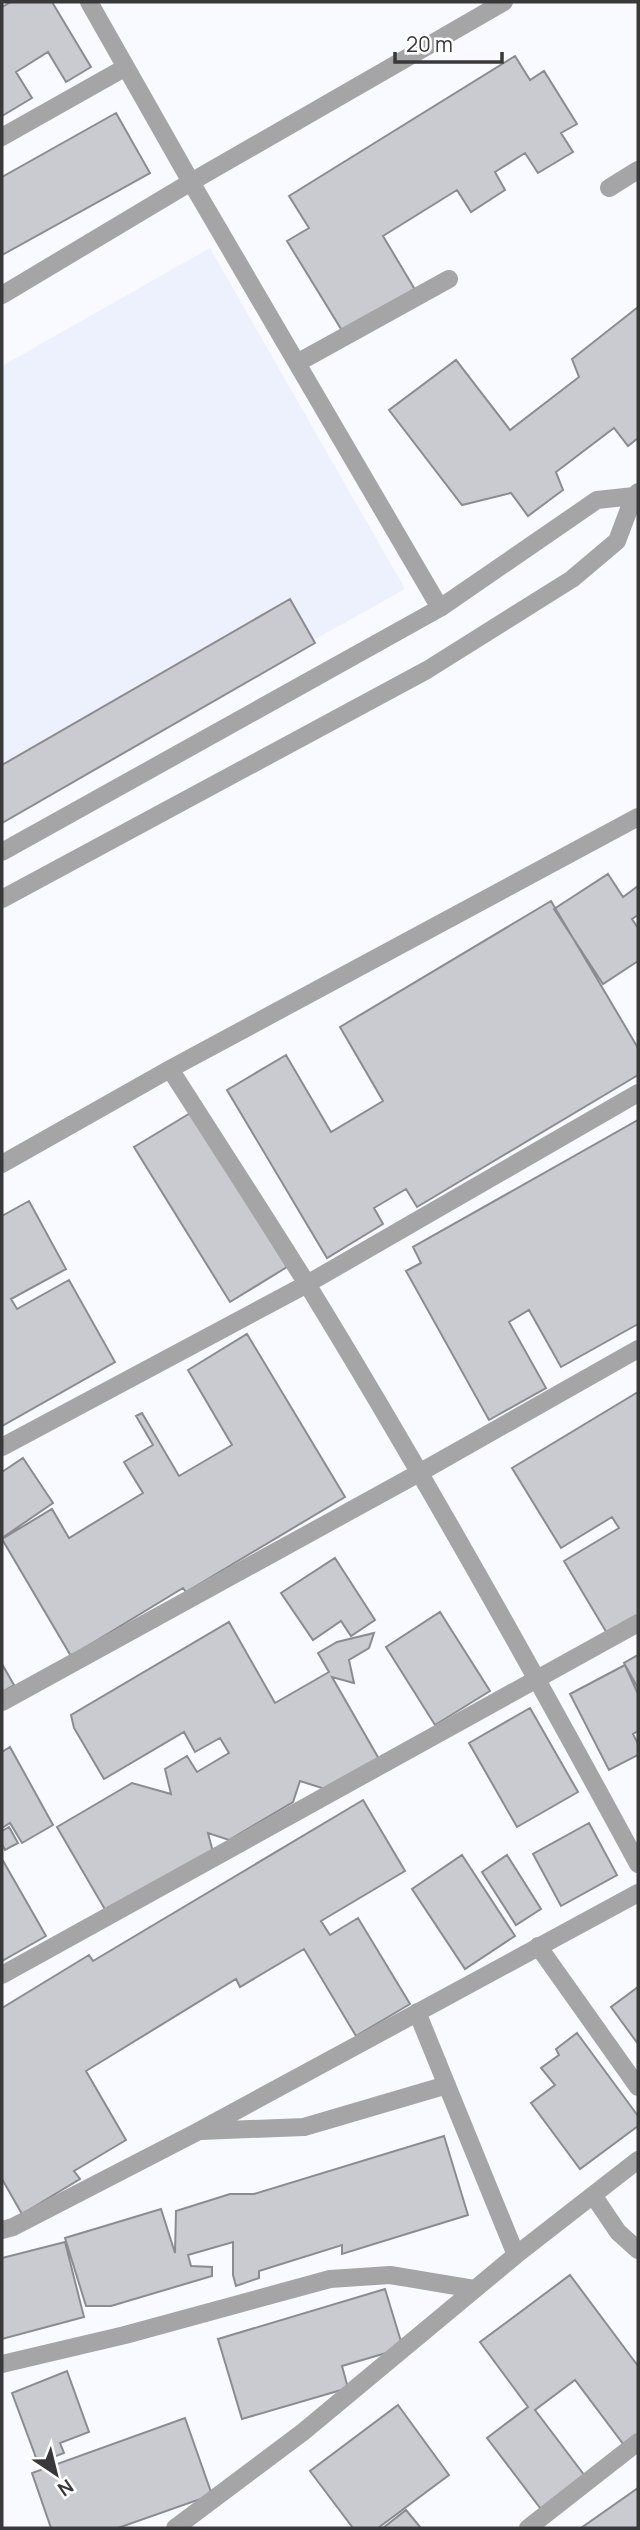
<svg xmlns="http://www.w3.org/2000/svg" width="640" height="2530" viewBox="0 0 640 2530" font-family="Manrope,sans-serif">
<rect width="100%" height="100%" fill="#f9faff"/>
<path fill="#edf0fd" d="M210,248L405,589L2,814V366Z"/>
<path fill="#cacbd0" stroke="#8b8c91" stroke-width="2" d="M11,2H52L91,67L66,82L48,52L16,72L32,98L2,116V7Z
M515,56L530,80L544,71L577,124L561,133L573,152L538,173L525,153L495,172L505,190L471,212L457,190L383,236L417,293L346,337L287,241L309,228L289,196Z
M116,113L150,173L2,255V177Z
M638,307V438L628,446L614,428L556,472L563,490L528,516L511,493L462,505L389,410L456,360L510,430L579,377L572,359Z
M290,599L315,643L2,823V765Z
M608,874L623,897L638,886V915L632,919L638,928V961L603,984L554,909Z
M551,901L638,1048V1075L417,1207L406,1189L374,1208L383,1224L327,1258L227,1090L286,1055L331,1132L383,1101L340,1027Z
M192,1112L287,1267L230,1302L134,1147Z
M638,1120V1324L561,1367L529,1310L509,1322L546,1388L489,1420L406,1271L421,1263L413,1247Z
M29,1201L66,1269L11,1299L17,1309L69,1280L115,1362L2,1426V1216Z
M247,1334L345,1497L186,1592L183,1588L71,1656L2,1539L52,1509L69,1538L143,1493L124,1462L153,1445L136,1416L142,1413L179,1476L232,1445L188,1370Z
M638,1392V1617L608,1635L564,1561L619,1528L612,1517L561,1548L512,1468Z
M23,1458L53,1503L2,1538V1472Z
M335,1558L375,1620L351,1636L341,1621L313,1640L281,1593Z
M440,1612L490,1691L435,1725L386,1647Z
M229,1622L275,1703L329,1672L318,1653L337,1642L374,1633L369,1648L349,1660L354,1683L332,1677L379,1759L328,1790L300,1781L293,1802L229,1840L208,1833L213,1852L107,1913L57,1827L132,1783L171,1794L165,1769L187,1756L197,1772L229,1753L220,1738L195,1752L184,1732L104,1779L74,1728L71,1715Z
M638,1655V1688L624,1663Z
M2,1664L14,1685L2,1692Z
M625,1665L638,1694V1731L633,1734L638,1744V1755L609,1770L570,1694Z
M530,1708L578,1792L517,1827L469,1743Z
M10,1747L53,1825L22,1843L10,1823L2,1828V1752Z
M363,1800L405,1871L321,1921L330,1935L358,1918L410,2004L356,2036L304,1949L240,1987L236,1979L86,2071L126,2140L74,2171L80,2179L22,2214L2,2179V2008L89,1955L93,1961Z
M589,1823L617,1875L561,1906L533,1854Z
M9,1827L18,1843L5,1850L2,1844V1831Z
M462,1855L515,1936L465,1969L412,1889Z
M507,1855L541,1909L516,1925L482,1872Z
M2,1859L46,1936L2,1961Z
M638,1987V2044L611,2007Z
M577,2033L638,2116V2126L580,2169L531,2103L555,2085L541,2068L559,2055L556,2049Z
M444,2136L468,2215L342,2254V2245L259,2271V2278L236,2286L233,2275V2242L188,2255L191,2266L212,2267V2276L111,2306H86L65,2238L161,2209L175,2253L176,2211L230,2194H254Z
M65,2242L84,2317L2,2339V2258Z
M570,2275L638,2366V2434L624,2445L575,2380L535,2410L588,2480L544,2513L487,2438L528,2407L480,2342Z
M385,2289L403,2348L342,2366L348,2388L242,2419L218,2339Z
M67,2371L89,2432L60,2443L64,2453L38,2463L12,2393Z
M398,2405L449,2475L378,2528H353L310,2471Z
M185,2418L212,2495L118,2528H51L32,2473Z
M638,2488V2528H581Z
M406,2510L421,2528H383Z"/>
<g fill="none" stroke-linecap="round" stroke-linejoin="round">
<path stroke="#a5a5a7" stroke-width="18" d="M2,137L119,71
M609,188L638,170
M2,295L191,182L89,2
M297,363L449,279
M440,608L191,182L504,2
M2,852L440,608L597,500L634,496
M2,899L427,670L572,579L617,541L634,496L638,492
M170,1069C216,1141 262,1212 307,1284C423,1473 532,1668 638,1864
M2,1164L170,1069L638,817
M2,1447L307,1284L638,1093
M2,1702L419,1473L638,1349
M538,1946L638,2087
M2,1975L638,1623
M417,2012L516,2255
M201,2131L304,2127L447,2085
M593,2195L618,2232L638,2250
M2,2230L13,2227L197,2132L638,1893
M2,2364L125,2335L330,2279L390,2275L474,2289
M175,2528L303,2432L516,2255L638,2160
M528,2528L638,2442"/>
</g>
<rect width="640" height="2530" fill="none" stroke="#39393b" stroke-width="7"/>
<g transform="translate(56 2474) rotate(145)" stroke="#ffffff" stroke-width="5" paint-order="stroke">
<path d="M0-5L12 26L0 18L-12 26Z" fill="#39393b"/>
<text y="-10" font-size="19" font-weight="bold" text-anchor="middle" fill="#39393b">N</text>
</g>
<path d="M395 52v10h107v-10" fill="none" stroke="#39393b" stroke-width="3.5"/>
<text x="406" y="52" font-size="21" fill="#39393b" stroke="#ffffff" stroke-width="5" paint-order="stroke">20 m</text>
</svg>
